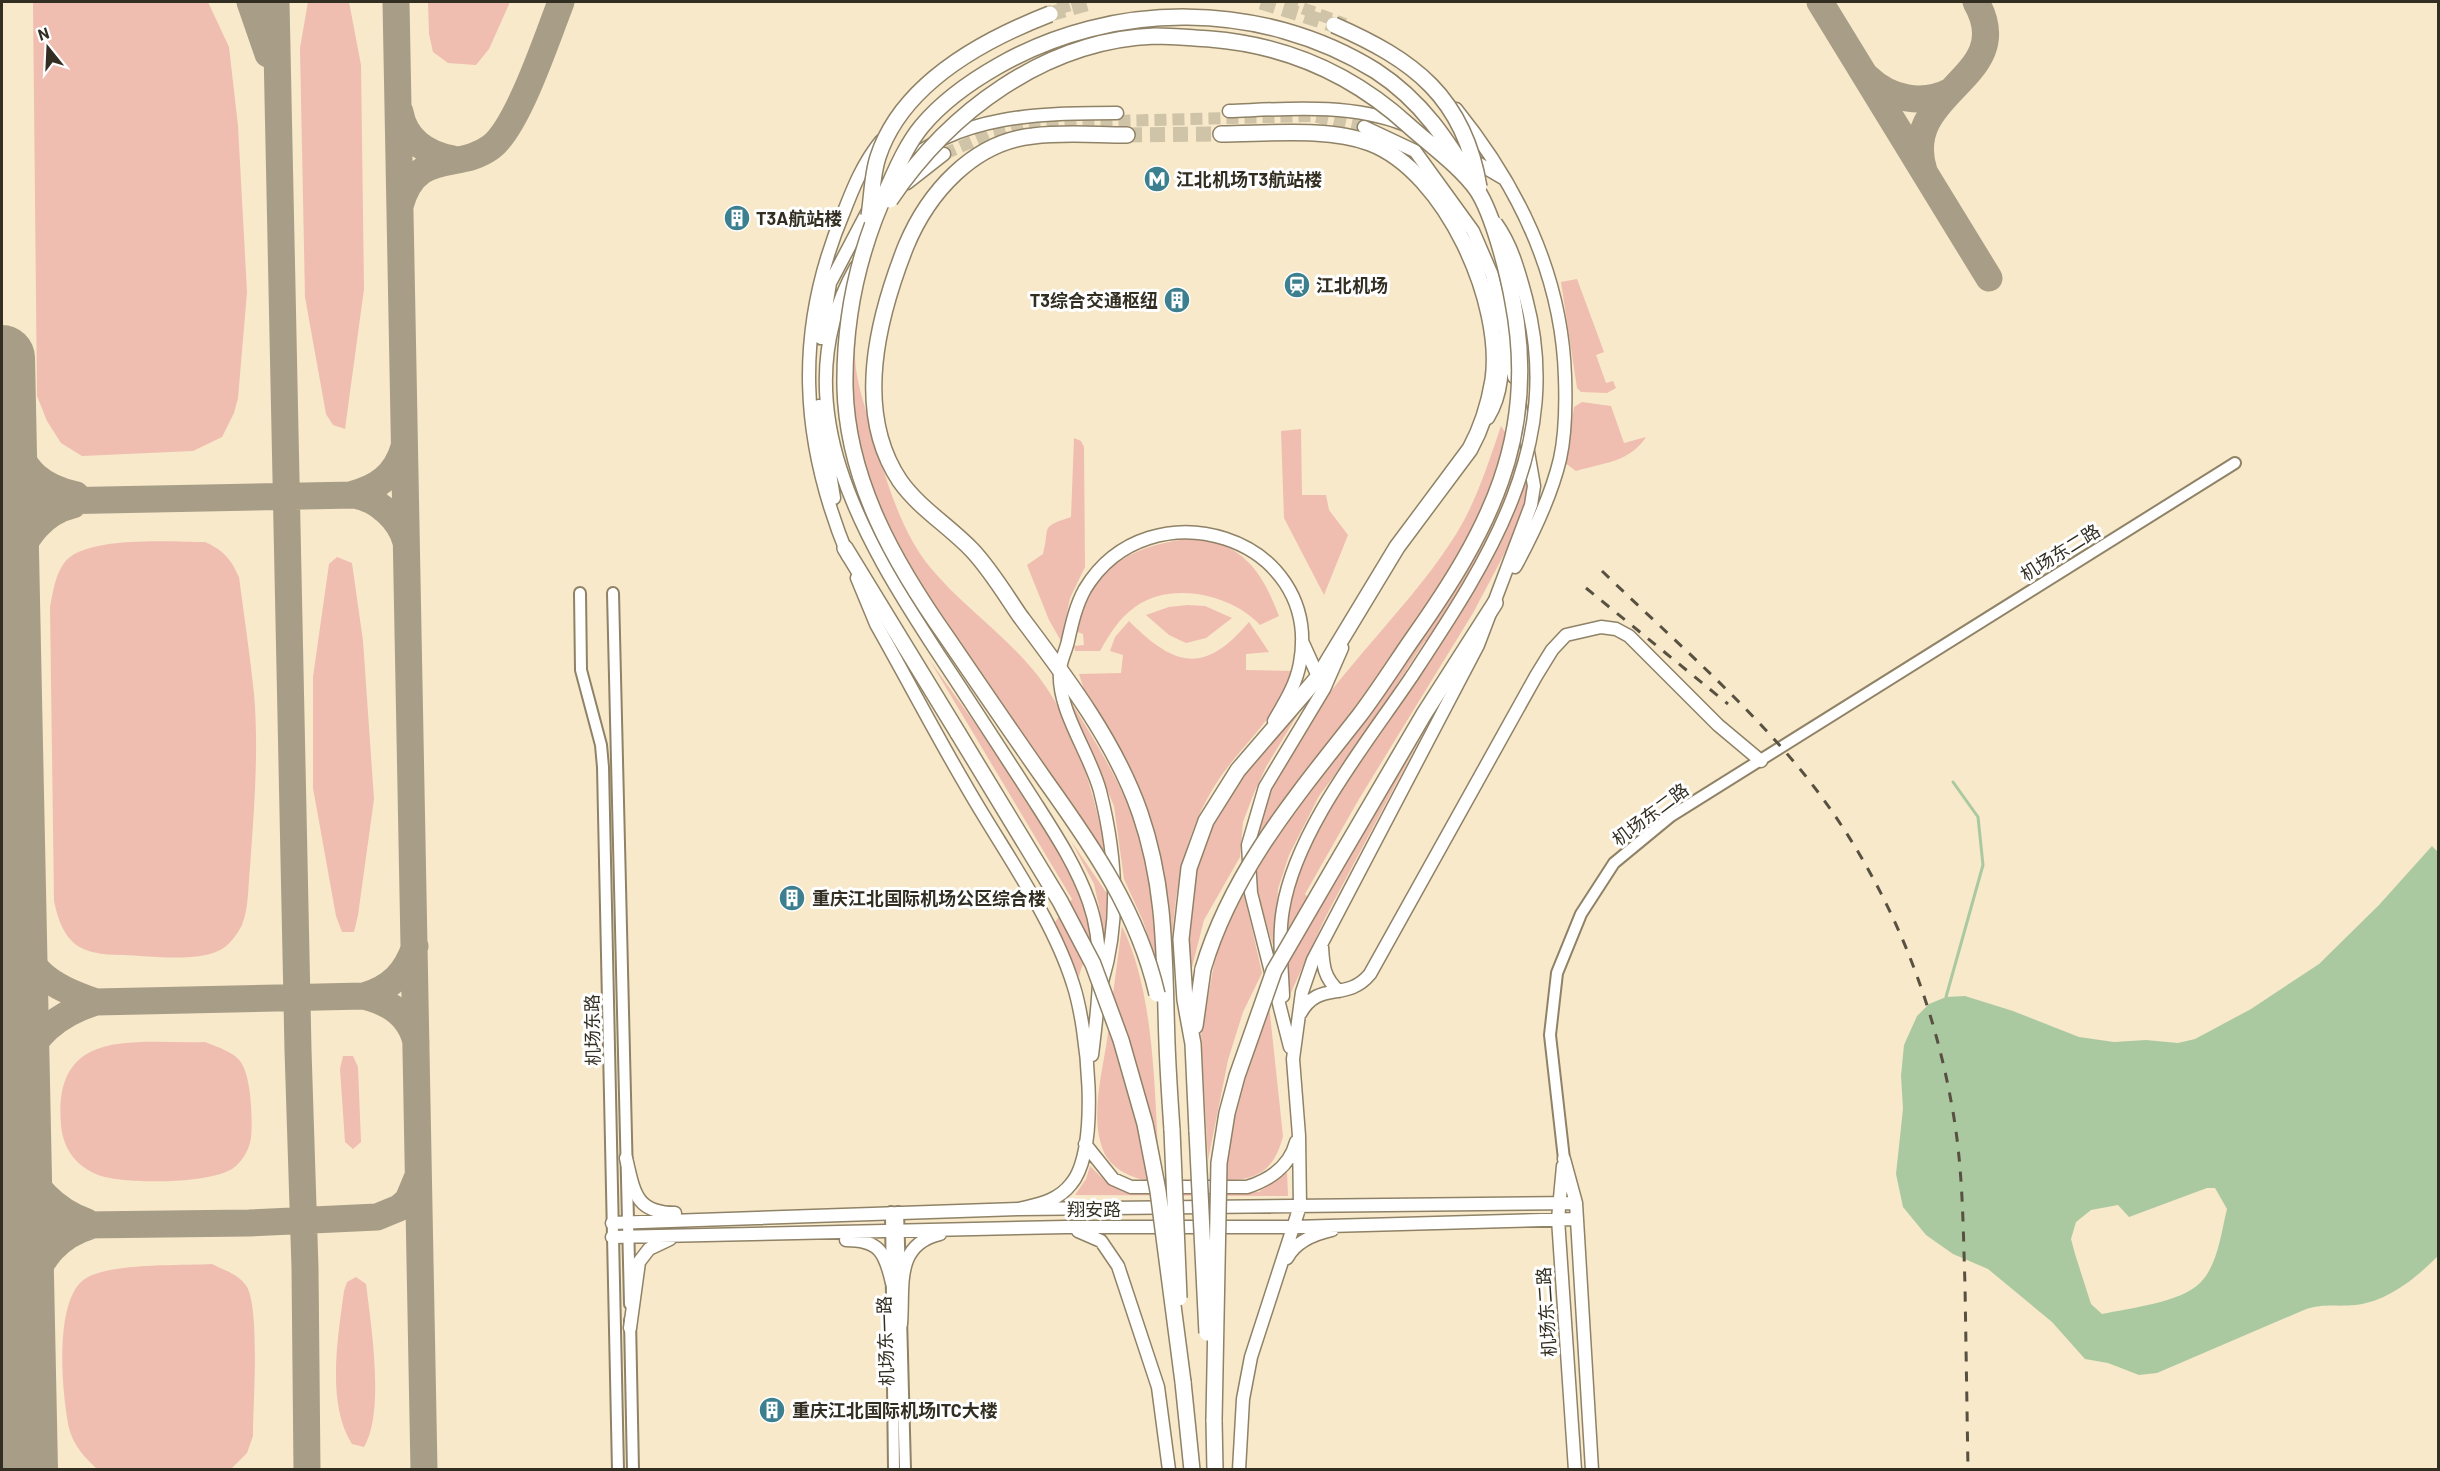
<svg xmlns="http://www.w3.org/2000/svg" width="2440" height="1471" viewBox="0 0 2440 1471" font-family="Barlow,'Noto Sans SC',sans-serif">
<rect width="100%" height="100%" fill="#f7e9ca"/>
<path fill="#f0bdb1" d="M33,2H208L229,47L238,126L247,292L238,398L234,413L222,437L193,451L82,456L61,443L47,421L37,396Z
M308,2H349L361,65L364,289L345,429L333,425L326,414L305,297L300,48Z
M428,2H510L489,49L476,65L448,63L433,52L429,34Z
M1577,279L1604,352L1596,355L1606,383L1613,381L1616,388L1607,393L1581,392L1577,388L1561,282Z
M856,322C856,334 855,346 855,358C856,381 864,403 870,425C884,472 898,527 929,566C965,610 1014,640 1046,687C1079,735 1095,800 1107,856C1066,798 1025,739 985,680C918,583 849,485 849,363C849,349 854,335 856,322Z
M1582,402L1611,406L1624,443L1646,437C1630,462 1603,463 1576,471L1565,463L1574,407Z
M1501,426L1527,466L1531,483L1509,545L1473,613L1359,799L1305,894L1317,909L1434,712L1325,918L1288,999L1284,930L1300,858L1350,774L1434,651L1425,641L1363,737L1319,796L1289,855L1278,889L1274,949C1264,914 1248,871 1256,834C1277,724 1392,633 1451,542C1475,506 1487,467 1501,426Z
M1301,429L1302,495H1326L1329,510L1348,535L1324,595L1284,518L1281,431Z
M1074,438L1081,441L1084,447L1085,567L1070,598L1061,641L1049,620L1027,565L1043,554C1051,526 1038,528 1071,517Z
M1186,539C1199,541 1216,541 1227,547C1256,561 1268,588 1279,616L1260,625C1231,594 1171,581 1135,607C1119,618 1109,635 1100,651H1075L1074,646L1084,645L1083,634L1075,631C1093,570 1124,548 1186,539Z
M205,542C223,550 231,559 239,577C244,616 250,655 254,694C259,751 254,810 250,867C248,885 249,908 242,925C237,935 228,947 218,951C195,962 148,956 123,955C79,955 63,944 54,901L50,607C53,591 55,576 64,563C84,535 173,542 205,542Z
M337,557L352,563L363,641L374,799L358,915L354,932H342L336,916L313,788V677L329,564Z
M1188,605L1205,606L1232,618L1206,638L1186,643L1169,635L1146,615L1169,607Z
M1129,621C1175,667 1204,675 1249,622L1269,652L1246,654V670L1293,671C1280,713 1246,741 1221,776C1180,836 1173,899 1171,969L1163,877L1086,696L1079,674L1121,673L1123,655L1110,651L1115,637Z
M929,659C966,713 1094,878 1090,937C1089,950 1082,964 1079,977L1055,922L1072,899Z
M1069,699C1104,755 1140,813 1150,879C1154,907 1155,935 1157,963L1143,921L1124,879L1114,806Z
M1301,709L1266,767L1254,793L1243,822L1240,857L1204,920L1190,975L1187,910L1200,852L1222,800L1276,734Z
M1071,841L1110,898L1104,950L1100,911L1094,884Z
M1243,889L1262,973L1243,1012L1228,1060L1208,1160L1201,1035L1217,948Z
M1122,926C1157,998 1154,1102 1160,1181C1138,1182 1111,1171 1103,1150C1090,1117 1102,1074 1107,1040C1112,1002 1117,964 1122,926Z
M1269,1005L1283,1136C1275,1168 1259,1181 1225,1180L1230,1139L1245,1070Z
M205,1042C217,1047 232,1051 240,1061C251,1074 253,1120 251,1137C250,1148 244,1158 237,1165C219,1185 119,1185 96,1174C75,1165 63,1148 61,1125C53,1026 134,1044 205,1042Z
M343,1056H353L358,1067L361,1142L353,1149L345,1142L340,1069Z
M1090,1166L1107,1183L1124,1190L1259,1192L1287,1172L1288,1196L1075,1195L1086,1179Z
M212,1264C224,1270 240,1275 247,1287C260,1311 253,1405 253,1436L247,1453L231,1469H97C85,1458 73,1445 69,1428C62,1394 54,1306 82,1281C104,1262 182,1266 212,1264Z
M356,1277L366,1284C371,1325 385,1412 364,1447L352,1444C326,1404 338,1336 344,1291L347,1282Z"/>
<path fill="#abc9a0" fill-rule="evenodd" d="M2432,846L2438,852V1256C2416,1278 2387,1302 2355,1305C2335,1307 2324,1303 2304,1310L2157,1373L2139,1375L2108,1363L2085,1359L2052,1322L1988,1269L1953,1254L1926,1235L1903,1207L1896,1174L1903,1109L1901,1076L1904,1045L1917,1016L1929,1004L1946,997L1965,996L2013,1011L2079,1037L2114,1042L2146,1040L2178,1043L2195,1039L2251,1009L2319,964L2379,905ZM2207,1188H2215L2227,1209C2221,1233 2218,1265 2200,1283C2180,1303 2129,1308 2102,1314L2091,1304L2075,1254L2071,1239L2076,1222L2091,1210L2118,1205L2129,1217Z"/>
<g fill="none" stroke-linecap="round" stroke-linejoin="round">
<path stroke="#abc9a0" stroke-width="3" d="M1949,1000L1946,997L1983,865L1978,817L1953,782"/>
<path stroke="#a89d86" stroke-width="27" d="M250,2L268,54
M276,2L298,1050L305,1268L307,1470
M396,2L424,1470
M1820,2L1989,278
M1867,77C1890,99 1922,106 1951,91
M400,112C405,140 427,154 453,159
M1924,171C1898,90 2020,79 1976,2
M400,206C416,147 458,172 491,147C518,127 548,35 561,2
M3,429C26,465 30,484 76,495
M350,495C378,488 396,475 404,447
M2,502L354,495C378,499 400,519 406,542
M6,574C24,544 36,514 73,505
M13,922C29,973 48,985 96,1002
M364,996C389,1002 410,1015 416,1042
M16,1073C34,1036 56,1014 96,1002L364,996C391,988 406,973 415,946
M18,1152C31,1185 53,1210 87,1222
M2,1190L18,1152
M2,1226L249,1223L377,1217L399,1208L408,1200L418,1176
M2,1259L21,1299
M21,1299C40,1266 50,1238 90,1226
M24,1432L35,1470"/>
<path stroke="#a89d86" stroke-width="66" d="M2,358L25,1470"/>
<path stroke="#d0c4a8" stroke-width="12" stroke-dasharray="12 6" stroke-linecap="butt" d="M1286,2L1345,24
M1041,14L1080,2
M944,154L990,134L1034,123L1312,116L1364,127"/>
<path stroke="#d0c4a8" stroke-width="15" stroke-dasharray="15 8" stroke-linecap="butt" d="M1261,2L1334,25
M1050,14L1093,2
M1127,135L1221,134"/>
<defs>
<path id="tertiary" d="M580,593L581,670L601,745L603,767L618,1470
M613,593L630,1304
M1564,1159L1550,1035L1557,973L1581,914L1614,863L1671,816L2235,463
M891,1212L894,1470
M898,1212L900,1277
M901,1317L905,1470
M630,1320L633,1470"/>
<path id="secondary" d="M1456,109C1519,187 1562,276 1565,377C1566,405 1566,432 1560,459C1551,497 1533,534 1515,567
M1229,111C1286,109 1349,103 1403,124
M1364,127L1415,151L1473,231L1492,275L1503,319L1514,377
M1469,158L1503,178
M900,167C959,114 1042,113 1117,113
M907,183L944,154
M856,267C779,403 864,540 939,655C971,703 1002,751 1033,799C1054,832 1076,865 1089,902C1106,950 1098,1006 1092,1055
M821,338L830,283L870,207
M819,406L834,498
M1488,418C1503,393 1503,368 1500,340
M848,556C800,440 794,331 843,214C853,188 863,163 881,141
M857,578L876,624C906,677 934,731 965,784C1000,846 1052,916 1073,984C1087,1026 1101,1149 1071,1184C1058,1201 1039,1204 1019,1209
M1302,641L1321,683
M1322,947C1323,966 1324,978 1339,991
M1102,982C1121,919 1116,854 1100,791C1090,753 1057,710 1060,671C1060,661 1066,651 1068,641C1072,623 1076,605 1085,589C1149,483 1323,536 1300,663C1296,685 1285,702 1274,721
M1283,996C1282,968 1278,937 1283,909C1296,829 1367,743 1412,676
M1300,1014C1319,979 1346,1003 1370,974L1536,676L1552,650L1566,635L1601,627L1616,629L1629,636L1718,725L1761,761
M1290,1047L1251,893L1248,845L1265,787L1324,689L1342,648
M1085,1144L1113,1179L1131,1187H1247C1269,1180 1290,1166 1296,1142
M626,1158C634,1191 635,1213 675,1213
M1564,1159L1576,1203L1592,1470
M1563,1166L1558,1219L1575,1470
M612,1223L1019,1209L1576,1203
M1078,1231L1101,1241L1118,1266L1158,1387L1169,1470
M612,1237L1066,1227H1293L1577,1219
M846,1240C879,1240 885,1252 892,1283
M1287,1258C1296,1241 1314,1234 1332,1230
M901,1324C904,1286 894,1245 940,1234
M630,1328L639,1262L649,1249L670,1239
M1239,1470L1243,1399L1251,1357L1300,1206L1299,1136L1293,1059L1302,992L1313,960L1478,645L1531,505L1534,486L1520,406"/>
<path id="trunk" d="M1127,135C1096,135 1064,132 1033,136C973,142 928,193 906,246C878,317 853,411 900,481C919,508 949,526 972,550C990,569 1005,594 1020,616C1066,677 1115,741 1140,813C1167,891 1164,963 1167,1043C1168,1072 1170,1101 1172,1130
M845,548L958,733
M1335,866L1424,714L1495,603
M1195,1026L1203,969
M1197,1131L1193,1044L1185,1000L1181,939L1189,868L1206,821L1238,770L1319,676L1397,547L1470,449C1481,429 1489,404 1493,380C1504,303 1446,172 1370,143C1328,127 1266,134 1221,134
M1183,1382L1192,1470
M1214,1420L1215,1470"/>
</defs>
<use href="#tertiary" stroke="#8f8266" stroke-width="14"/>
<use href="#secondary" stroke="#8f8266" stroke-width="15"/>
<use href="#trunk" stroke="#8f8266" stroke-width="18"/>
<use href="#tertiary" stroke="#fff" stroke-width="10"/>
<use href="#secondary" stroke="#fff" stroke-width="12"/>
<use href="#trunk" stroke="#fff" stroke-width="15"/>
<path stroke="#585142" stroke-width="3" stroke-dasharray="10 10" stroke-linecap="butt" d="M1602,571C1670,637 1744,700 1804,774C1882,871 1932,989 1953,1112C1963,1169 1963,1227 1965,1285C1966,1347 1967,1408 1968,1470
M1586,588L1728,704"/>
<defs>
<path id="secondary-bridge" d="M1412,676C1489,559 1565,445 1526,298C1519,272 1512,245 1496,223"/>
<path id="trunk-bridge" d="M1334,25C1414,60 1464,97 1479,187
M890,200C949,112 1045,40 1155,36C1173,36 1192,38 1210,39C1285,45 1352,74 1408,125C1429,144 1461,167 1477,190C1493,214 1508,273 1513,302C1539,437 1488,532 1413,638C1395,664 1378,691 1359,716C1297,795 1232,871 1203,969
M869,216C872,197 872,175 878,157C902,83 983,40 1050,14
M958,733L1060,901L1093,964L1121,1040L1145,1124L1158,1191L1183,1382
M1157,994C1138,912 1093,847 1045,780C1012,733 980,686 948,639C895,564 847,481 845,387C844,315 859,248 890,183C899,163 908,143 922,126C942,102 970,82 998,66C1113,0 1262,0 1376,71C1422,101 1448,141 1475,187
M1172,1130L1179,1298
M1197,1131L1207,1333
M1214,1420L1219,1163L1227,1113L1237,1076L1274,971L1335,866"/>
</defs>
<use href="#secondary-bridge" stroke="#8f8266" stroke-width="15" stroke-linecap="butt"/>
<use href="#trunk-bridge" stroke="#8f8266" stroke-width="18" stroke-linecap="butt"/>
<use href="#secondary-bridge" stroke="#fff" stroke-width="12"/>
<use href="#trunk-bridge" stroke="#fff" stroke-width="15"/>
</g>
<defs>
<symbol id="metro-disc" viewBox="-11 -11 22 22"><circle r="9.5" fill="#3c808f" stroke="#fff"/><path d="M-5.5 5V-5H-3L0 0L3-5H5.5V5H3V-.5L0 4L-3-.5V5Z" fill="#fff"/></symbol>
<symbol id="building-disc" viewBox="-11 -11 22 22"><circle r="9.5" fill="#3c808f" stroke="#fff"/><path d="M-4-6H4V6H1V3H-1V6H-4ZM-2.5-4.3h1.7v1.8h-1.7ZM.8-4.3h1.7v1.8H.8ZM-2.5-1h1.7V.8h-1.7ZM.8-1h1.7V.8H.8Z" fill="#fff"/></symbol>
<symbol id="station-disc" viewBox="-11 -11 22 22"><circle r="9.5" fill="#3c808f" stroke="#fff"/><path d="M-3-6H3Q5-6 5-4V2Q5 4 3 4L4.5 6H3L1.5 4h-3L-3 6H-4.5L-3 4Q-5 4-5 2V-4Q-5-6-3-6ZM-3.5-4v3h7v-3ZM-3.5 1v1.5H-2V1ZM2 1v1.5H3.5V1Z" fill="#fff"/></symbol>
</defs>
<g fill-rule="evenodd">
<use href="#metro-disc" x="1142" y="164" width="30" height="30"/>
<use href="#building-disc" x="722" y="203" width="30" height="30"/>
<use href="#station-disc" x="1282" y="270" width="30" height="30"/>
<use href="#building-disc" x="1162" y="285" width="30" height="30"/>
<use href="#building-disc" x="777" y="883" width="30" height="30"/>
<use href="#building-disc" x="757" y="1395" width="30" height="30"/>
</g>
<g text-anchor="middle" dominant-baseline="central" stroke-width="6" stroke-linejoin="round" paint-order="stroke">
<g font-size="18" font-weight="bold" fill="#332e22" stroke="#fff" text-anchor="start">
<text x="1176" y="179">江北机场T3航站楼</text>
<text x="756" y="218">T3A航站楼</text>
<text x="1316" y="285">江北机场</text>
<text x="1158" y="300" text-anchor="end">T3综合交通枢纽</text>
<text x="812" y="898">重庆江北国际机场公区综合楼</text>
<text x="792" y="1410">重庆江北国际机场ITC大楼</text>
</g>
<g font-size="18" fill="#332e22" stroke="#fff">
<text transform="translate(2060 552) rotate(-32)">机场东二路</text>
<text transform="translate(1650 814) rotate(-37)">机场东二路</text>
<text transform="translate(592 1030) rotate(-91)">机场东路</text>
<text x="1094" y="1209">翔安路</text>
<text transform="translate(1546 1312) rotate(-94)">机场东二路</text>
<text transform="translate(885 1341) rotate(-92)">机场东一路</text>
</g>
</g>
<rect width="2440" height="1471" fill="none" stroke="#332e22" stroke-width="6"/>
<g transform="translate(48 48) rotate(342)" stroke="#ffffff" stroke-width="4.5" paint-order="stroke">
<path d="M0-4.5L10 22L0 15L-10 22Z" fill="#332e22"/>
<text y="-9" font-size="16" font-weight="bold" text-anchor="middle" fill="#332e22">N</text>
</g>
</svg>
